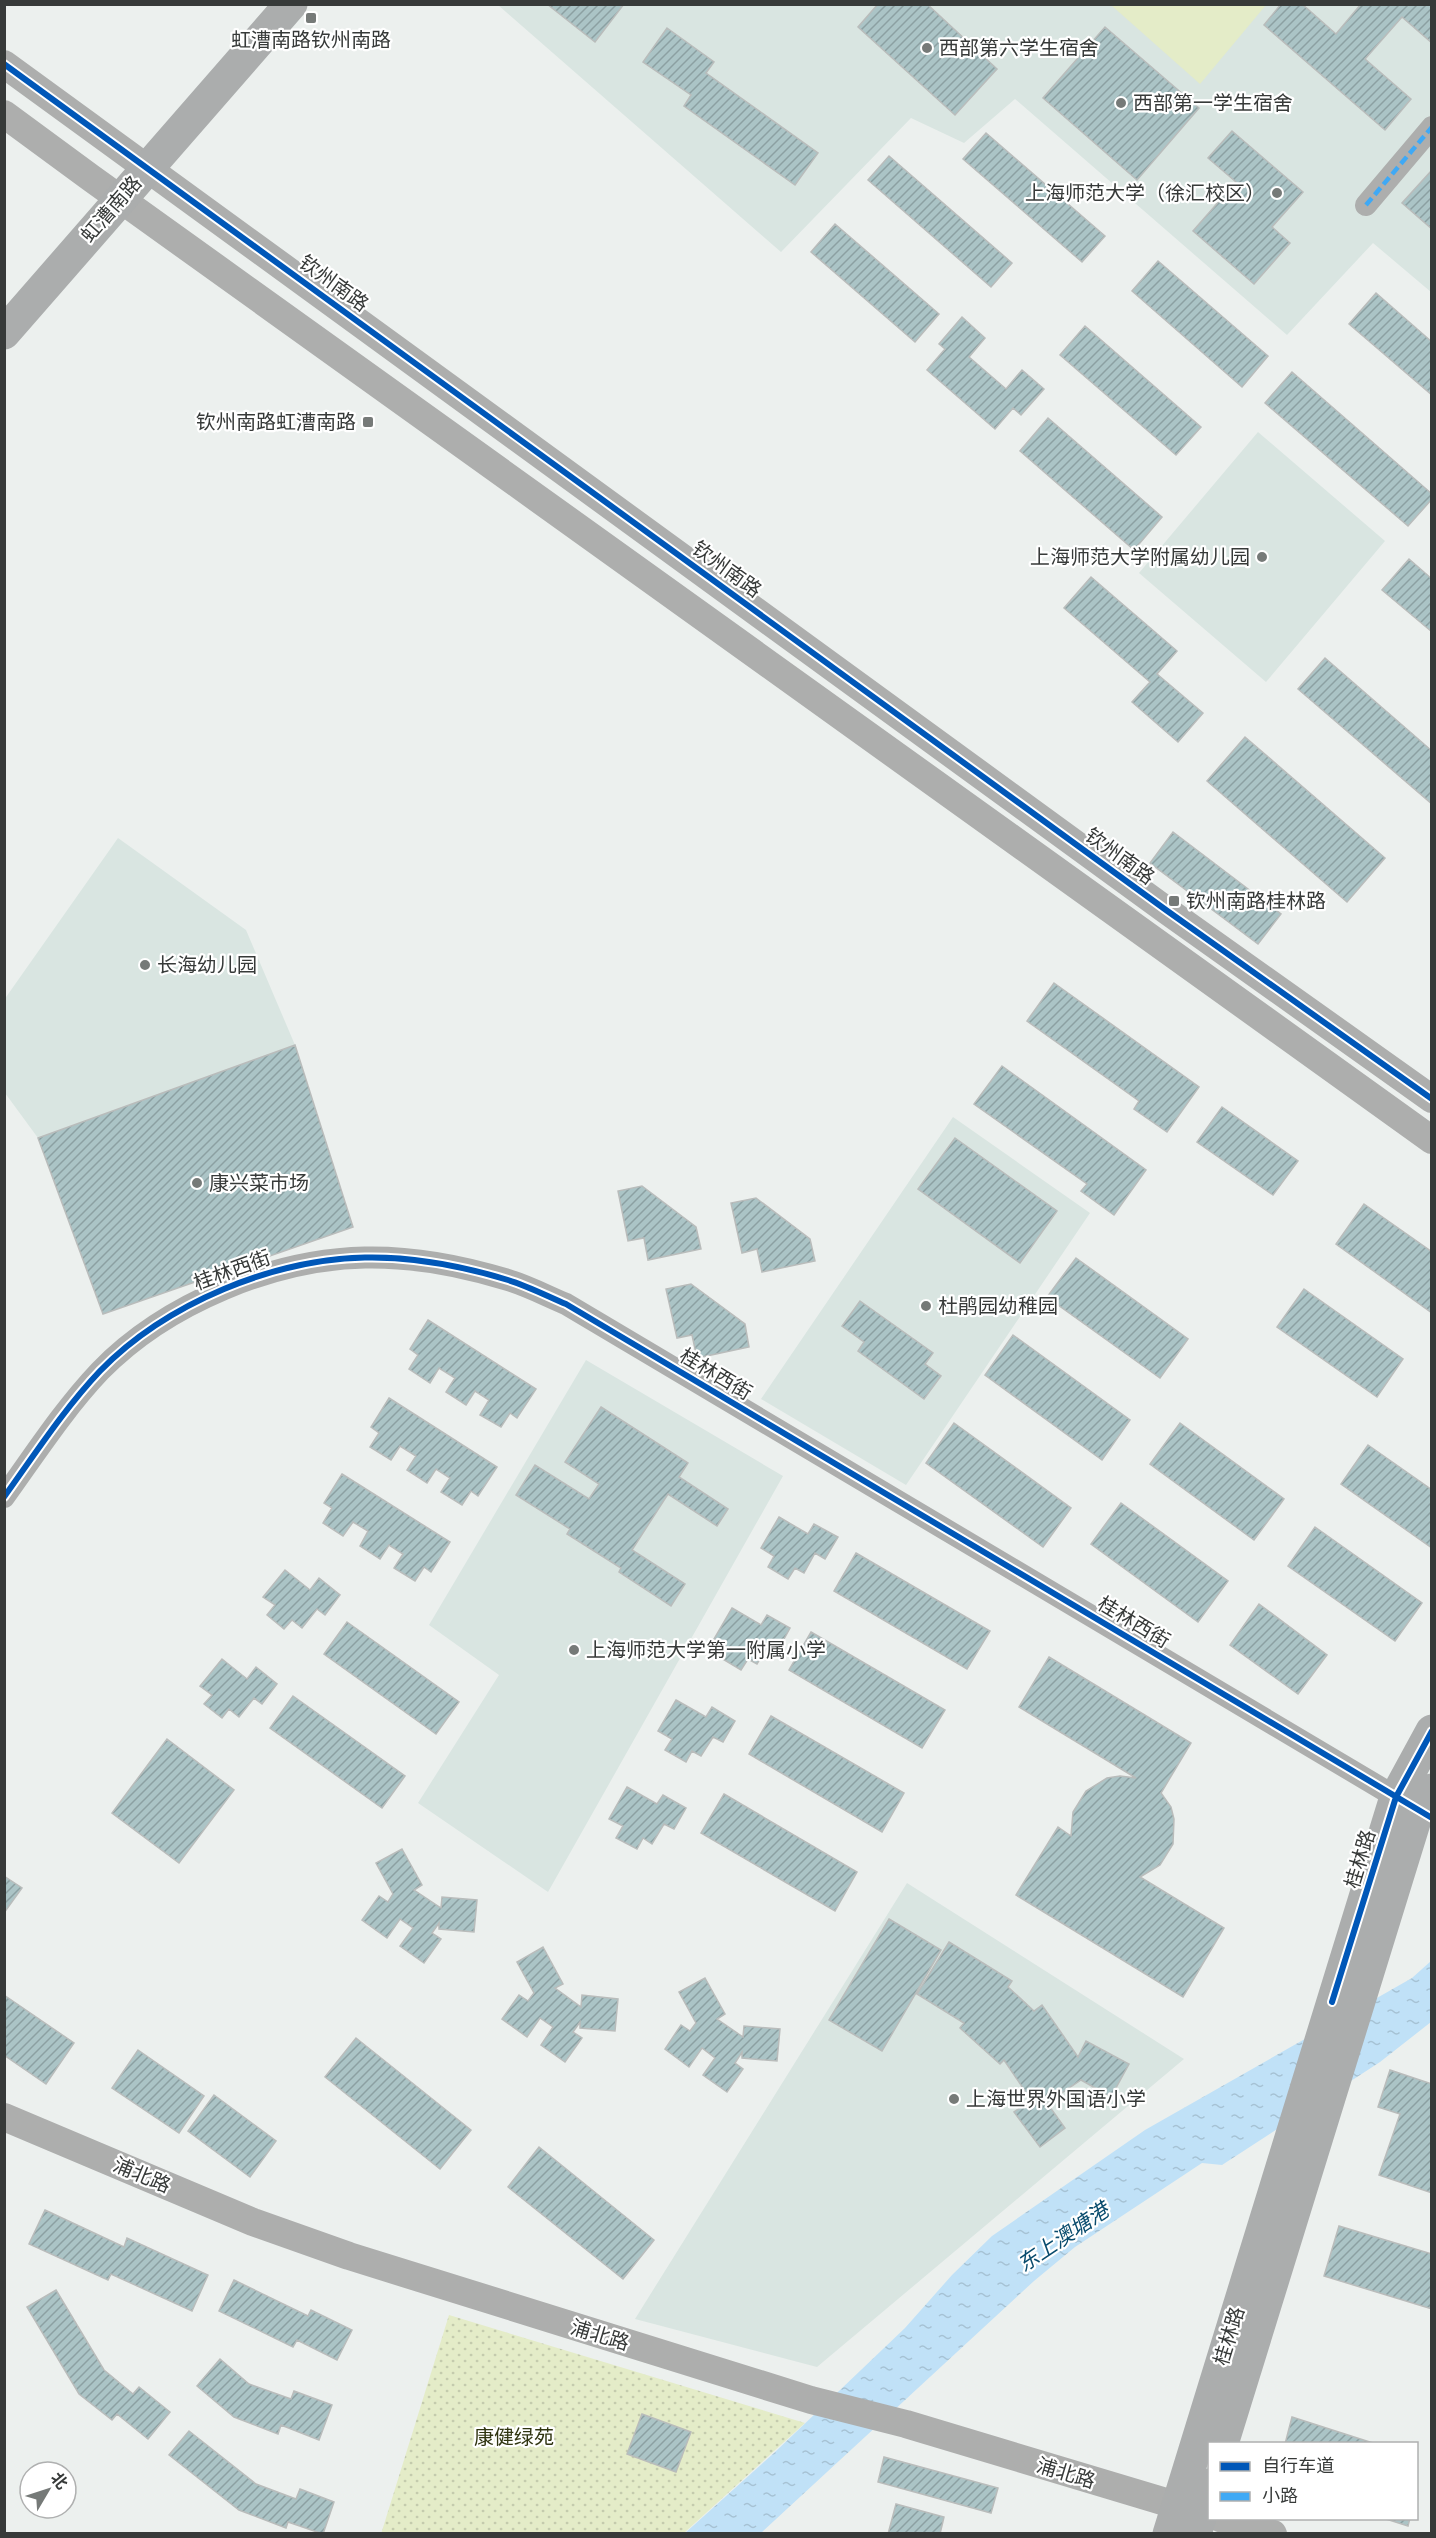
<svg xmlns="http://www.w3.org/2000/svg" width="1436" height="2538" viewBox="0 0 1436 2538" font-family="'Space Grotesk','Noto Sans SC',sans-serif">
<defs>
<pattern id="park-dots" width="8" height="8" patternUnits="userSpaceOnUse" patternTransform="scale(1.5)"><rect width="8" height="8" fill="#e4ecc8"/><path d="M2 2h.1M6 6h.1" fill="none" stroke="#c4cbad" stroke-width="1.8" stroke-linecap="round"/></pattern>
<pattern id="water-ripples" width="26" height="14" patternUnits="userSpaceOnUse" patternTransform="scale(1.5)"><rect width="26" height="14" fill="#c0e1f7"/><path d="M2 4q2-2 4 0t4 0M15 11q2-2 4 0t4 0" fill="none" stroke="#a6c2d4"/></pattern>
<pattern id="building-hatch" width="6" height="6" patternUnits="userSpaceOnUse" patternTransform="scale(1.5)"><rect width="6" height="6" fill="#abc4c6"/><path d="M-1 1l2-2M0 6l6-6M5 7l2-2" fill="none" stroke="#8ca0a2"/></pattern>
</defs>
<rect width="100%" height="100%" fill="#ecf0ee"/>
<path fill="#d9e5e1" d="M498,5H1431V292L1373,243L1287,335L1015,99L964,143L911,118L781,252Z
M1258,432L1385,541L1266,682L1139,573Z
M118,838L246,930L295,1045L38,1138L5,1093L4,1000Z
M953,1117L1090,1213L906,1485L761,1399Z
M586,1360L783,1476L548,1892L418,1803L499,1675L429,1625Z
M907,1883L1184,2059L817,2367L635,2319Z"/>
<path fill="#e4ecc8" d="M1111,5H1266L1200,84Z"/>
<path fill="url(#park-dots)" d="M449,2315L805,2423L684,2533L381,2534Z"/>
<path fill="url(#water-ripples)" d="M1431,1961V2022L1380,2062L1222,2165L1202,2163L1075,2247L1034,2281L761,2533L684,2534L774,2453L905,2328L952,2275L992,2236L1145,2130L1412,1978Z"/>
<path fill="url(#building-hatch)" stroke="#b9bcbb" stroke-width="1.5" d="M547,4H624L595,42Z
M878,4H927L997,69L955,115L858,27Z
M1281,4H1302L1336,34L1361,4H1432V43L1402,17L1365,59L1411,99L1385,130L1264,25Z
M1105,27L1199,108L1137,180L1043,98Z
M667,28L714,62L706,73L818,153L795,185L684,106L691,95L643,62Z
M1232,131L1303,192L1272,227L1290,243L1254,284L1193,231L1236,182L1208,158Z
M986,133L1105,236L1082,262L963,159Z
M889,156L1012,263L991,287L868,180Z
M1432,170V229L1402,203Z
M835,224L939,314L915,342L811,252Z
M1158,261L1268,356L1242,387L1132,291Z
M1376,293L1432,342V395L1349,324Z
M962,317L985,338L969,357L1006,389L1022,370L1044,389L1021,415L1013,408L995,429L927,370L945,349L939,344Z
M1085,326L1201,427L1176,455L1060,355Z
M1292,372L1432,494V499L1408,526L1265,403Z
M1048,418L1162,517L1134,550L1020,451Z
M1409,559L1432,579V632L1382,590Z
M1091,577L1177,651L1157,674L1203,713L1178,742L1132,702L1150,682L1064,608Z
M1325,658L1432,751V804L1298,689Z
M1245,737L1385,858L1347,902L1207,781Z
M1173,832L1281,914L1258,944L1150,863Z
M1054,983L1199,1087L1167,1132L1134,1109L1139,1101L1027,1021Z
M295,1045L353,1227L103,1314L38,1138Z
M1002,1066L1146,1170L1114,1215L1081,1191L1087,1184L974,1104Z
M1222,1107L1298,1161L1273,1195L1197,1142Z
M955,1138L1057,1211L1020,1263L918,1189Z
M642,1186L696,1227L701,1249L648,1260L644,1238L628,1241L618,1191Z
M756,1198L810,1239L815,1261L762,1272L757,1249L742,1253L731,1203Z
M1364,1204L1432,1252V1313L1336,1244Z
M1076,1258L1188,1339L1160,1378L1047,1297Z
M691,1284L745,1324L749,1347L697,1358L692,1335L677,1338L666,1289Z
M1304,1289L1403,1359L1377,1397L1277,1327Z
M860,1301L933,1353L925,1364L941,1376L924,1399L858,1351L864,1342L842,1326Z
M428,1320L536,1389L517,1418L510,1413L501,1427L480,1415L489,1400L475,1391L466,1405L446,1392L455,1378L439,1368L430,1383L409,1369L418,1355L410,1349Z
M1013,1335L1130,1420L1102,1460L985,1375Z
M389,1398L497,1467L478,1496L471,1491L462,1505L441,1492L450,1478L436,1469L427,1483L407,1470L416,1456L400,1446L391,1460L370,1447L379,1433L371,1427Z
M601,1407L688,1463L679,1477L728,1509L717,1526L668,1494L632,1550L685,1584L671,1606L619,1572L621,1568L567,1534L570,1529L516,1495L535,1465L589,1499L599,1484L565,1462Z
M954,1423L1071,1508L1043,1547L926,1463Z
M1180,1423L1284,1499L1254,1540L1150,1464Z
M1368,1445L1432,1490V1548L1341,1484Z
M342,1474L450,1542L431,1572L424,1567L415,1581L394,1568L403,1554L389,1545L380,1559L360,1546L368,1531L353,1522L343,1536L323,1523L332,1508L324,1503Z
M1121,1503L1228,1581L1198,1622L1091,1544Z
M779,1517L808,1534L814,1524L838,1537L825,1559L815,1553L804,1573L795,1568L788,1579L768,1567L774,1556L761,1548Z
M1315,1527L1422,1603L1395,1641L1288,1566Z
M856,1553L990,1631L967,1669L834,1591Z
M285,1570L310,1590L319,1578L340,1595L325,1615L317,1609L302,1628L292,1620L284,1629L267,1615L275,1605L263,1597Z
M1259,1604L1327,1655L1298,1694L1230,1645Z
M732,1608L761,1625L767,1615L790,1628L778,1650L769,1644L757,1664L748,1659L741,1670L721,1658L727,1647L714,1639Z
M347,1622L459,1702L436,1734L324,1654Z
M811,1632L945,1710L922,1748L789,1670Z
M1049,1657L1191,1743L1161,1793L1171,1807L1174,1819L1173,1844L1160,1865L1140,1877L1224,1928L1183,1997L1016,1895L1058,1827L1071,1836L1073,1812L1086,1791L1107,1778L1120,1776L1136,1778L1019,1707Z
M222,1659L247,1679L256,1667L277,1684L262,1704L254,1698L239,1717L229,1709L222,1718L204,1704L212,1695L200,1686Z
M293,1696L405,1776L382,1808L270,1728Z
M676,1700L706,1717L712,1707L735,1721L723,1742L713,1737L701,1756L692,1751L686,1762L665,1750L672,1739L658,1731Z
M771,1716L904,1793L882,1832L749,1754Z
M167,1739L234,1790L179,1863L112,1813Z
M627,1787L657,1804L663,1795L686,1808L674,1829L664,1824L652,1844L643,1838L637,1849L616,1838L623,1826L609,1819Z
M724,1794L857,1872L835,1911L701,1833Z
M402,1849L422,1885L414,1890L441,1908L442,1897L477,1900L474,1932L439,1929V1923L432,1933L441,1939L424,1963L400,1946L413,1928L400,1919L387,1938L362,1920L379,1896L388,1902L393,1894L376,1863Z
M4,1876L22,1888L4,1913Z
M889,1919L941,1950L882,2051L829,2020Z
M949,1942L1012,1981L1008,1987L1034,2011L1042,2005L1078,2057L1086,2041L1129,2064L1111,2097L1081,2080L1047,2103L1065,2128L1040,2147L1014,2112L1031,2100L1004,2060L1000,2064L960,2028L964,2023L917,1994Z
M543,1947L563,1984L555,1988L581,2007L582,1995L618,1999L615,2031L580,2028V2022L573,2032L582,2038L565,2062L541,2045L553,2027L540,2018L527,2037L502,2019L519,1995L528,2001L534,1993L517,1962Z
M705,1978L725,2014L717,2019L743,2037L744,2026L780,2029L777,2061L742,2058V2052L735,2063L743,2069L727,2092L703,2075L715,2058L702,2048L689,2067L665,2049L681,2025L690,2031L696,2023L679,1992Z
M4,1995L74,2043L46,2084L4,2055Z
M356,2038L471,2130L440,2169L325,2077Z
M138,2050L204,2096L179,2133L112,2088Z
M1390,2070L1432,2084V2193L1379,2175L1400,2114L1378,2107Z
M214,2095L276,2141L250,2177L188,2131Z
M539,2147L654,2240L623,2279L508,2187Z
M45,2210L124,2247L127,2238L208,2275L192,2311L111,2274L108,2280L29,2244Z
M1339,2226L1432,2254V2309L1324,2276Z
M234,2280L308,2316L311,2310L352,2330L337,2360L297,2340L293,2347L219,2311Z
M56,2290L104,2370L133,2394L139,2387L170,2412L148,2439L117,2414L112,2420L79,2394L27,2307Z
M220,2359L249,2384L291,2399L294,2391L332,2405L319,2440L281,2425L278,2434L234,2417L197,2386Z
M642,2414L691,2432L676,2472L627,2454Z
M1292,2417L1376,2444H1285Z
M189,2431L256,2484L296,2499L300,2489L334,2502L323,2534L288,2522L286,2528L239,2510L169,2455Z
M884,2457L998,2488L991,2513L878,2482Z
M896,2504L944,2517L940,2534H888Z
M1383,2518H1410L1408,2526Z"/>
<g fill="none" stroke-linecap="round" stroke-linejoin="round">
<path stroke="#adaead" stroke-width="22" d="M1366,205L1432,127
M4,1497C35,1454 64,1409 100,1371C135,1335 179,1308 224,1289C322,1248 407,1249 508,1280C528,1286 547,1296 566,1304L1406,1803"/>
<path stroke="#adaead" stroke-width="28" d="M4,64L1166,910L1432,1099
M4,114L91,178L1432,1140
M4,2117L253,2222L349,2256L811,2400L906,2424L1199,2512
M1220,2518L1273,2534"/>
<path stroke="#abadad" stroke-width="33" d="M4,333L291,4
M1222,2444L1418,1810L1432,1790
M1169,2534L1396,1797L1432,1731
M1195,2534L1210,2485"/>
<path stroke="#3fa9f5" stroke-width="4.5" stroke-dasharray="9 4.5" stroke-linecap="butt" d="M1366,205L1432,127"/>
<defs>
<path id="cycleway" d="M4,64L1166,910L1432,1099
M4,1497C35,1454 64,1409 100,1371C135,1335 179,1308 224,1289C322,1248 407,1249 508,1280C528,1286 547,1296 566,1304L1432,1818
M1332,2002L1396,1797L1432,1731"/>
</defs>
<use href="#cycleway" stroke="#fff" stroke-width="10"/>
<use href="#cycleway" stroke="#0057b8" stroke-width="6"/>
</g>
<g fill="#767a78" stroke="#fff" stroke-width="2">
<rect x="305" y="12" width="12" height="12" rx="3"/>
<circle cx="927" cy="48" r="6"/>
<circle cx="1121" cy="103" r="6"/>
<circle cx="1277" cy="193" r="6"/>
<rect x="362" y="416" width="12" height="12" rx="3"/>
<circle cx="1262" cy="557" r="6"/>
<rect x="1168" y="895" width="12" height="12" rx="3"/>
<circle cx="145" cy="965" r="6"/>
<circle cx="197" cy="1183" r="6"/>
<circle cx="926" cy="1306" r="6"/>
<circle cx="574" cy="1650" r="6"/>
<circle cx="954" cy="2099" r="6"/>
</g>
<g text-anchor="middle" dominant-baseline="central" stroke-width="4.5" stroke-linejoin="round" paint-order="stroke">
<g font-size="20" fill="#373a39" stroke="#fff" text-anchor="start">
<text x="311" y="40" text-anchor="middle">虹漕南路钦州南路</text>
<text x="939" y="48">西部第六学生宿舍</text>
<text x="1133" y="103">西部第一学生宿舍</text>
<text x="1265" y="193" text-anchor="end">上海师范大学（徐汇校区）</text>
<text x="356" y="422" text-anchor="end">钦州南路虹漕南路</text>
<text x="1250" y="557" text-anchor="end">上海师范大学附属幼儿园</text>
<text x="1186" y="901">钦州南路桂林路</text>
<text x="157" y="965">长海幼儿园</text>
<text x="209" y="1183">康兴菜市场</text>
<text x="938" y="1306">杜鹃园幼稚园</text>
<text x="586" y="1650">上海师范大学第一附属小学</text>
<text x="966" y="2099">上海世界外国语小学</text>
</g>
<g font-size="20" fill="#373a39" stroke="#fff">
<text transform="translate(111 209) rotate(-49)">虹漕南路</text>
<text transform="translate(334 283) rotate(36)">钦州南路</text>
<text transform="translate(727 569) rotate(36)">钦州南路</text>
<text transform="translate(1120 856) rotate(36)">钦州南路</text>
<text transform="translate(232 1270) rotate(-20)">桂林西街</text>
<text transform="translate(716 1374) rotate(31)">桂林西街</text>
<text transform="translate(1134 1622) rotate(31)">桂林西街</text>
<text transform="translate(1360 1859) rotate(-73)">桂林路</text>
<text transform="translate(142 2175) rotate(23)">浦北路</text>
<text transform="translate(600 2335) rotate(17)">浦北路</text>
<text transform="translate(1229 2336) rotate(-73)">桂林路</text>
<text transform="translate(1066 2473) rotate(17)">浦北路</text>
</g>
<g font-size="20" fill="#303511" stroke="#fff">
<text x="514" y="2437">康健绿苑</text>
</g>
<g font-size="21" font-style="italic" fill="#084b6d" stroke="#fff">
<text transform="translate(1063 2237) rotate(-34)">东上澳塘港</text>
</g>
</g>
<rect width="1436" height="2538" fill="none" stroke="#373a39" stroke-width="12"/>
<rect x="1208" y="2442" width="210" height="78" fill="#ffffff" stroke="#afb0b0" stroke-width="1.5"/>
<rect x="1220" y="2462" width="30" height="9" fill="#0057b8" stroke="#afb0b0" stroke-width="1.5"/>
<text x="1262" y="2472" font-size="18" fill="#373a39">自行车道</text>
<rect x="1220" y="2492" width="30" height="9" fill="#3fa9f5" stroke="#afb0b0" stroke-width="1.5"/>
<text x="1262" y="2502" font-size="18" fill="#373a39">小路</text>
<g transform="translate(48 2490) rotate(51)"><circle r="28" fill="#ffffff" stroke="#afb0b0" stroke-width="1.5"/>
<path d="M0-4.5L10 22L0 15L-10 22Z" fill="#767a78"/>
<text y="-9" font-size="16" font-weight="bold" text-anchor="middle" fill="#373a39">北</text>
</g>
</svg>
